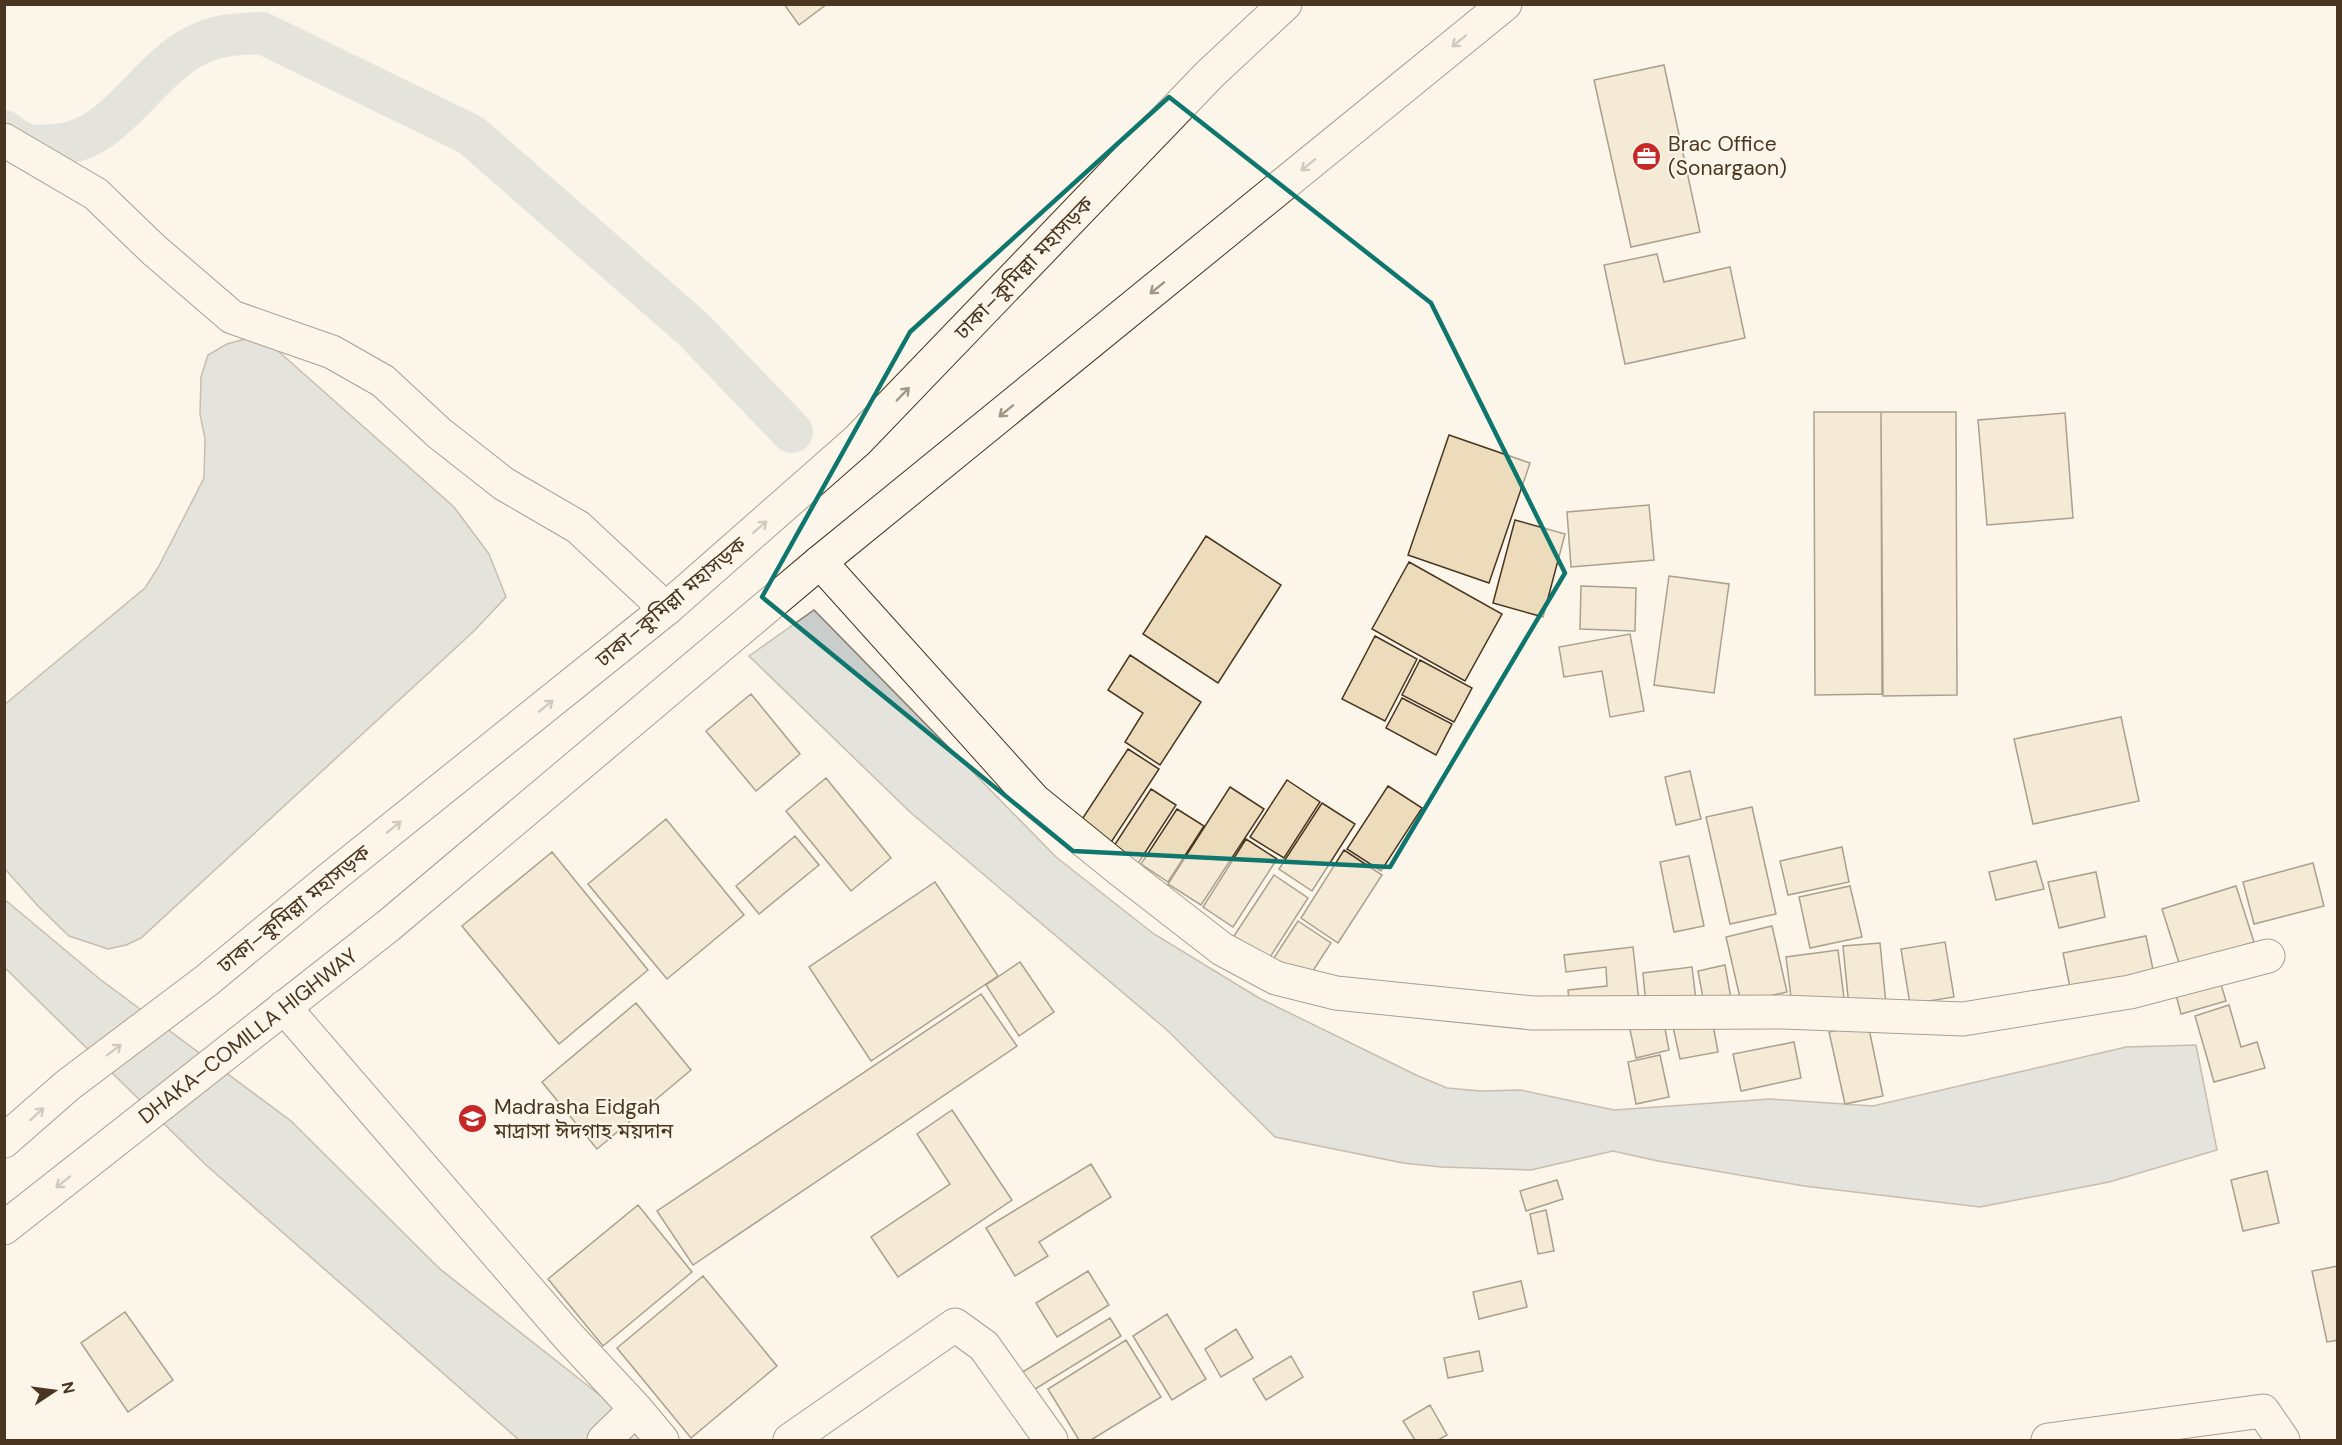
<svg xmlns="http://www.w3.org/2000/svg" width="2342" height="1445" viewBox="0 0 2342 1445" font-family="'DM Sans','Noto Sans Bengali',sans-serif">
<rect width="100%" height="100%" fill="#fbf6e9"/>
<path fill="#c9cecd" stroke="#887966" stroke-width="1.5" d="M260,335L454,507L489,554L506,597L474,631L141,938L126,945L108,949L69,936L38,906L5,869L4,705L145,588L159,566L204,478L205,439L200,414L201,377L208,355L227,344Z
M814,610L1056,857L1154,934L1259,998L1416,1075L1447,1088L1481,1091L1521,1090L1614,1110L1770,1099L1873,1106L2126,1047L2196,1045L2217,1150L2109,1182L1980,1207L1804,1186L1658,1161L1613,1151L1531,1170L1441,1167L1403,1163L1275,1137L1167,1030L910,812L749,656Z
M4,899L101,980L291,1121L440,1269L611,1404L644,1440H519L206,1165L5,968Z"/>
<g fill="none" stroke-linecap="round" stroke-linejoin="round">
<path stroke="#c9cecd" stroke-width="42" d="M4,131C26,147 28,147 55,145C117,141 144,72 195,46C218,34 237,34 262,33L471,135L693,329L792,432"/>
</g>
<path fill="#ecdcbc" stroke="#4a3520" stroke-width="1.5" d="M784,4H827L799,25Z
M1664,65L1700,232L1631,247L1594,80Z
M1657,254L1664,282L1730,267L1745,338L1625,364L1604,265Z
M1814,412H1881L1882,694L1815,695Z
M1881,412H1956L1957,695L1883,696Z
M2065,413L2073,518L1987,525L1978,420Z
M1449,435L1530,463L1489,583L1408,555Z
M1649,505L1654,560L1571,567L1567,512Z
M1515,520L1565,534L1543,617L1493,603Z
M1206,536L1281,585L1218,683L1143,634Z
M1409,562L1502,614L1465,681L1372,629Z
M1669,576L1729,584L1714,693L1654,685Z
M1581,586L1636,588L1635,631L1580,629Z
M1630,634L1644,711L1610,717L1602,671L1564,677L1559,647Z
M1375,636L1417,659L1385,721L1342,699Z
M1130,655L1201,702L1160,765L1125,742L1143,713L1108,690Z
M1420,660L1472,688L1454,722L1402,695Z
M751,694L800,754L756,791L706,731Z
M1402,698L1452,724L1436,755L1386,728Z
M2121,717L2139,801L2033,824L2014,739Z
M1128,749L1159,769L1108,847L1077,827Z
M1690,771L1701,819L1676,825L1665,777Z
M826,778L891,858L851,891L786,811Z
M1287,780L1320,802L1284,858L1250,837Z
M1388,786L1422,808L1381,871L1347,849Z
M1230,787L1264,809L1201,905L1168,884Z
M1151,789L1176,805L1137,865L1112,849Z
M1322,803L1355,824L1312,891L1279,869Z
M1752,807L1776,914L1730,924L1706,817Z
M1177,809L1204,826L1168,882L1141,864Z
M666,819L744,915L667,979L588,884Z
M795,836L819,865L759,914L736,886Z
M1246,839L1277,859L1233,927L1203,907Z
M1842,847L1849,882L1788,895L1780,861Z
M1344,850L1382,875L1338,943L1301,918Z
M552,852L648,970L559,1044L462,926Z
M1689,856L1704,926L1674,932L1660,862Z
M2036,861L2044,889L1996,900L1989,872Z
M2313,863L2324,906L2254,924L2243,882Z
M2096,872L2105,917L2059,928L2048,882Z
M1274,875L1308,898L1265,965L1230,942Z
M935,882L998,976L871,1061L809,967Z
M1850,886L1862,937L1810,948L1799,897Z
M2236,886L2254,942L2180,966L2162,909Z
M1298,921L1331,943L1305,983L1272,961Z
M1772,926L1787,992L1741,1002L1726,937Z
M2146,936L2155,979L2072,997L2063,953Z
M1945,942L1954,997L1910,1004L1901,949Z
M1880,943L1886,1004L1849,1007L1843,946Z
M1633,947L1639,1002L1570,1010L1568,990L1607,986L1606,967L1566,972L1564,955Z
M1838,950L1844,998L1792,1005L1786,957Z
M1020,962L1054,1012L1019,1036L986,985Z
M1725,965L1732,1004L1705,1009L1698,971Z
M1692,967L1696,1000L1646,1006L1643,973Z
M2217,971L2226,1001L2181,1014L2173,983Z
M981,994L1017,1046L693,1265L657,1211Z
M636,1003L691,1070L597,1149L542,1082Z
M2229,1005L2241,1047L2257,1042L2265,1068L2214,1082L2195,1016Z
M1663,1018L1669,1050L1636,1058L1629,1025Z
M1712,1019L1718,1052L1680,1059L1673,1027Z
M1868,1024L1883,1096L1845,1104L1829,1032Z
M1794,1042L1801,1078L1741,1091L1733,1054Z
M1660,1055L1669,1097L1636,1104L1628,1062Z
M952,1110L1012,1200L898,1277L871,1237L950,1184L917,1134Z
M1091,1164L1111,1197L1039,1242L1048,1256L1015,1276L986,1228Z
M2267,1171L2279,1223L2243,1231L2231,1180Z
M1557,1180L1563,1199L1526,1211L1520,1191Z
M638,1205L692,1272L603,1346L548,1279Z
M1546,1210L1554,1251L1538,1254L1530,1214Z
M2338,1266V1340L2327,1342L2312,1271Z
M1088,1271L1109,1305L1057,1337L1036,1303Z
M703,1276L777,1366L691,1438L617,1348Z
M1521,1281L1527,1307L1479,1319L1473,1292Z
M125,1312L173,1380L128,1412L81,1343Z
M1167,1314L1206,1379L1172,1400L1133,1336Z
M1110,1318L1121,1336L1032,1391L1021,1373Z
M1236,1329L1253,1358L1221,1377L1205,1349Z
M1126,1340L1161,1397L1091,1440H1079L1048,1389Z
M1479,1351L1483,1371L1448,1378L1444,1358Z
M1291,1356L1303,1377L1266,1400L1253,1379Z
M1430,1405L1447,1435L1438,1440H1415L1403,1421Z"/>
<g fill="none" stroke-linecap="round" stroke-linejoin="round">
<defs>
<path id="minor" d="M4,140L96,194L154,250L232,317L332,352L383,381L439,433L504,484L578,527L666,609
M820,562L1034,800L1119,869L1222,949L1276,978L1336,993L1533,1013L1783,1012L1963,1019L2130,992L2268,956
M284,1007L568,1336L636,1409L662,1440
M604,1440L636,1409
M790,1440L955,1325L984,1346L1051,1440
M2048,1440L2263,1411L2283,1440"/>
<path id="trunk" d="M4,1141L68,1085L206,981L332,877L666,609L857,441L1210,74L1285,4
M4,1228L388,926L820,562L1505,4"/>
</defs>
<use href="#minor" stroke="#4a3520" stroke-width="35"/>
<use href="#trunk" stroke="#4a3520" stroke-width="35"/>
<use href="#minor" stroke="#fbf6e9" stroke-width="33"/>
<use href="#trunk" stroke="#fbf6e9" stroke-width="33"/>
</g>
<defs><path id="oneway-shaft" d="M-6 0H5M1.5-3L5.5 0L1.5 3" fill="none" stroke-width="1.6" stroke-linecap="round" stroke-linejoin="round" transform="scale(1.5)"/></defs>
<g stroke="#a29684">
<use href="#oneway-shaft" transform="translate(1459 41) rotate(141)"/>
<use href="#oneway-shaft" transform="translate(1308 165) rotate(141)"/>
<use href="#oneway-shaft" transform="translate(1157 288) rotate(141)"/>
<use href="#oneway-shaft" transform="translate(903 394) rotate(-46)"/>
<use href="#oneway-shaft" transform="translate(1006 411) rotate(141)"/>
<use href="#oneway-shaft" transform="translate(760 527) rotate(-41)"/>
<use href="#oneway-shaft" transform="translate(546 706) rotate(-39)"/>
<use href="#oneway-shaft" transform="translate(394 827) rotate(-39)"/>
<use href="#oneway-shaft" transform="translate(114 1050) rotate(-37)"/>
<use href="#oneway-shaft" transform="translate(37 1114) rotate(-42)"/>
<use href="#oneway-shaft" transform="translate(63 1182) rotate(142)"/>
</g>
<path d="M0 0H2342V1445H0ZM1169,97L1431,303L1565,573L1390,867L1073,851L762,597L910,332Z" fill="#fbf6e9" fill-opacity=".55" fill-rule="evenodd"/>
<path fill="none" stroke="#0f766e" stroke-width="4.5" stroke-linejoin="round" d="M1169,97L1431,303L1565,573L1390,867L1073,851L762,597L910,332Z"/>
<defs>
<symbol id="office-disc" viewBox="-11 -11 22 22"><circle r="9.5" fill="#c62828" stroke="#fbf6e9"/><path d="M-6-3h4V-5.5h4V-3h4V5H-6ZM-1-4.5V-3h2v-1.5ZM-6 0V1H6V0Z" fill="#fff"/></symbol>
<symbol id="school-disc" viewBox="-11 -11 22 22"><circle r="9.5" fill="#c62828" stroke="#fbf6e9"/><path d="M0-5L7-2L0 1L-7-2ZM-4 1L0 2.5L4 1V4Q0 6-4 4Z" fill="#fff"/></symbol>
</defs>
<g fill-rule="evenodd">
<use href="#office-disc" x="1630" y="140" width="33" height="33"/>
<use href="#school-disc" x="456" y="1102" width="33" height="33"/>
</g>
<g text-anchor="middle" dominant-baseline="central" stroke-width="4.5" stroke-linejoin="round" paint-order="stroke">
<g font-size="21" fill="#4a3520" stroke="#fbf6e9" text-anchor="start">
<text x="1668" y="144">Brac Office<tspan x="1668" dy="24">(Sonargaon)</tspan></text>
<text x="494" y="1107">Madrasha Eidgah<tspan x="494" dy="24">মাদ্রাসা ঈদগাহ ময়দান</tspan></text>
</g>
<g font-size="21" fill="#4a3520" stroke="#fbf6e9">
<text transform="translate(1024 268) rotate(-46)">ঢাকা–কুমিল্লা মহাসড়ক</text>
<text transform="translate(671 602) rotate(-40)">ঢাকা–কুমিল্লা মহাসড়ক</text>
<text transform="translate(294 909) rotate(-39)">ঢাকা–কুমিল্লা মহাসড়ক</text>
<text transform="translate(248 1036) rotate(-38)">DHAKA–COMILLA HIGHWAY</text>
</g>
</g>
<rect width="2342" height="1445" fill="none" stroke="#4a3520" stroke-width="12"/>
<g transform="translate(54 1391) rotate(77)" stroke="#fbf6e9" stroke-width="4.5" paint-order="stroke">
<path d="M0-4.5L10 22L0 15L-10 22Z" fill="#4a3520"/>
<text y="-9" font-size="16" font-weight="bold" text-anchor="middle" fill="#4a3520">N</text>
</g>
</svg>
